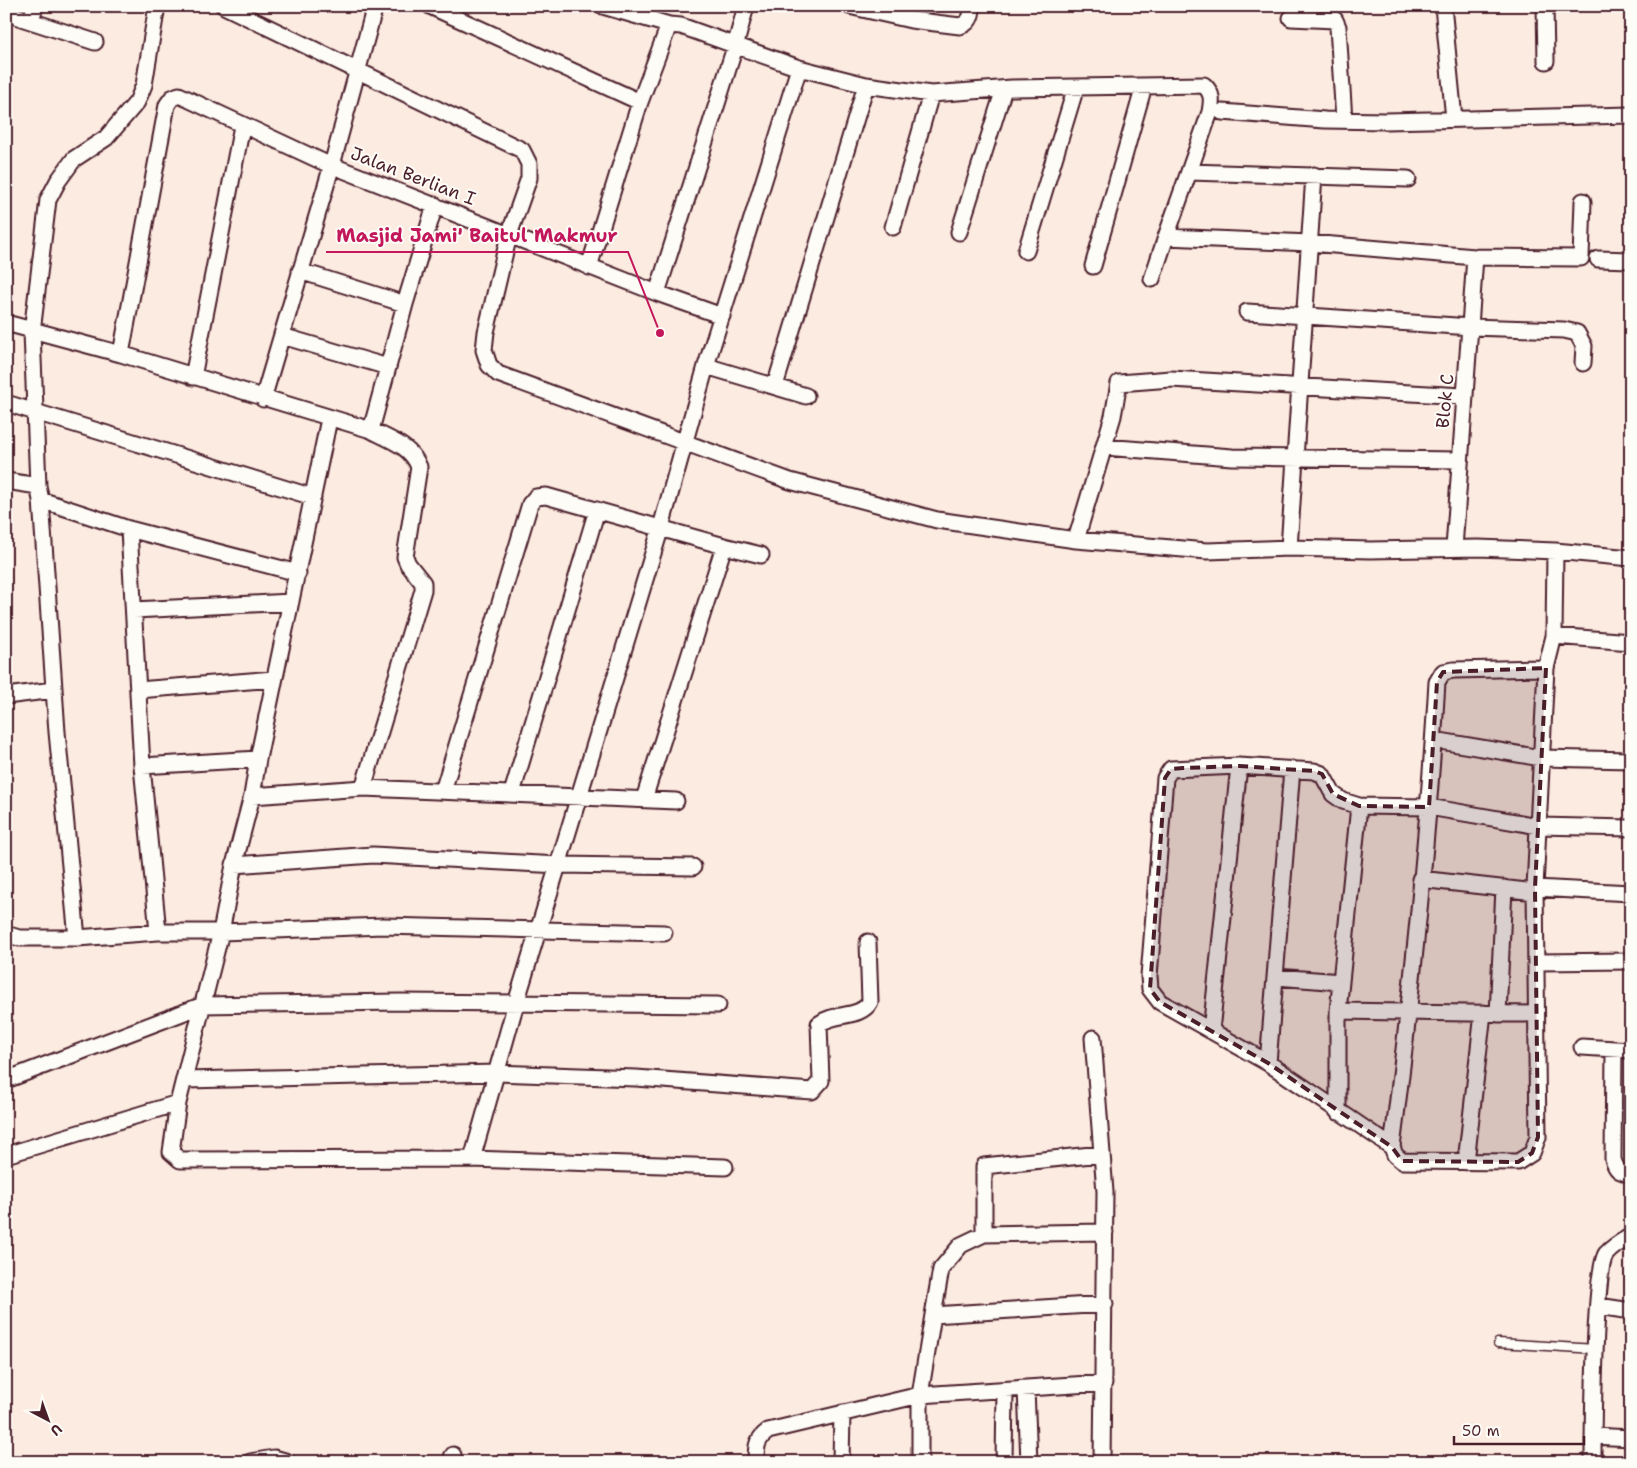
<svg xmlns="http://www.w3.org/2000/svg" width="1637" height="1468" viewBox="0 0 1637 1468" font-family="'Shantell Sans',sans-serif">
<rect width="100%" height="100%" fill="#fcebe0"/>
<filter id="ink" filterUnits="userSpaceOnUse"><feTurbulence type="fractalNoise" baseFrequency=".02" numOctaves="2"/><feDisplacementMap in="SourceGraphic" scale="10" xChannelSelector="R" yChannelSelector="G"/><feConvolveMatrix kernelMatrix="1 2 1 2 8 2 1 2 1" color-interpolation-filters="sRGB"/></filter>
<g filter="url(#ink)">
<g fill="none" stroke-linecap="round" stroke-linejoin="round">
<defs>
<path id="service" d="M1498,1343L1596,1349"/>
<path id="minor" d="M224,6L522,150L529,164V178L509,235L486,332L484,350L489,365L498,374L790,481L937,520L1076,540L1207,551L1289,548L1370,550L1478,548L1555,551L1631,558
M430,6L640,102
M603,6L669,25
M849,6L911,20L960,26C970,23 972,16 972,6
M1443,6L1454,119
M1545,6L1546,61
M6,13L95,42
M1291,18L1335,20L1338,27L1344,120
M31,21L35,6
M1222,112L1325,120L1386,121L1631,115
M1189,172L1408,179
M893,227L931,94
M959,232L1004,89
M1026,251L1076,87
M1598,259L1631,260
M1093,266L1144,86
M589,267L640,102L669,25L681,26L799,68L866,85L931,94L1012,88L1204,85C1213,94 1212,100 1210,112L1166,237L1310,243L1475,257L1581,258L1583,201
M300,271L405,304
M1152,279L1166,237
M657,293L735,47L746,6
M1247,312L1471,327L1564,330L1577,333L1584,346L1583,363
M6,323L121,354L371,430C390,440 411,446 419,467L405,557L408,564L423,583V590L363,788
M282,336L388,367
M121,354L167,105L172,98L179,95L323,162L657,293L722,316
M706,366L806,396
M193,377L242,126
M775,386L866,85
M263,399L332,165L375,6
M6,403L313,497
M329,419L258,759L252,796L234,865L221,932L178,1103L171,1152L180,1160L472,1159L725,1167
M371,430L405,304L435,205
M1104,447L1232,457L1460,460
M6,481L38,486
M41,500L129,529L298,573
M129,529L142,766L158,932
M1076,540L1113,416L1119,383L1171,379L1463,396
M724,546L761,555
M1289,548L1314,175
M1454,548L1475,257
M134,610L291,602
M1554,636L1631,642
M1546,668L1454,670L1443,672L1437,682C1428,837 1412,992 1392,1147L1395,1155L1402,1161L1518,1162L1532,1153L1538,1137L1535,888L1546,668L1554,636L1555,551
M138,690L274,679
M6,696L54,690
M1434,740L1541,758L1631,760
M142,766L258,759
M443,791L530,504L536,497L546,496L724,546L644,799
M512,793L597,510
M252,796L363,788L676,801
M234,865L373,855L559,865L693,867
M1420,879L1535,892
M1535,888L1631,893
M6,934L19,938H77L158,932H221L383,926L664,933
M77,938L57,732L41,500L38,486L32,332L48,200L58,181L74,159L106,138L137,102L144,85L157,6
M1537,962L1631,961
M1276,977L1341,982
M1338,1011L1536,1014
M1498,1014L1504,888
M1211,1031L1239,766
M1093,1038L1105,1192L1102,1462
M1582,1047L1631,1050
M1614,1050L1613,1159C1616,1170 1619,1172 1631,1174
M1268,1063L1292,769
M6,1080L203,1005L400,1002L718,1005
M185,1080L498,1073L636,1078L812,1091L821,1081L819,1024C834,1012 860,1019 870,1002L868,942
M1338,1112V1011L1359,806
M1392,1147L1268,1063L1160,1002L1150,989L1149,976L1165,778L1171,769L1239,766L1314,771L1322,774L1333,794L1343,801L1359,806L1429,807L1538,826L1631,828
M6,1155L178,1103
M472,1159L516,1003L661,527L706,366L799,68
M1466,1162L1483,1013
M984,1234V1166L1101,1154
M1598,1306L1631,1311
M933,1315L941,1269L961,1245L984,1234L1105,1232
M1026,1389L1029,1462
M1593,1436L1631,1438
M250,1462L274,1458L288,1462
M450,1462L453,1455
M756,1462C756,1447 756,1440 768,1431L920,1395L1104,1383
M841,1462L842,1413
M920,1462V1395L933,1315L1105,1304
M1004,1462L1005,1390
M1593,1462C1593,1433 1594,1270 1606,1254C1612,1247 1622,1241 1631,1236"/>
</defs>
<use href="#service" stroke="#4a1f2b" stroke-width="11"/>
<use href="#minor" stroke="#4a1f2b" stroke-width="19"/>
<use href="#service" stroke="#fdfcf7" stroke-width="8"/>
<use href="#minor" stroke="#fdfcf7" stroke-width="15"/>
</g>
</g>
<path fill="#4a1f2b" fill-opacity="0.2" stroke="#4a1f2b" stroke-width="4" stroke-dasharray="10 6" stroke-linejoin="round" d="M1546,668L1535,888L1538,1137L1532,1153L1518,1162L1402,1161L1392,1147L1268,1063L1160,1002L1150,989L1165,778L1171,769L1183,768L1239,766L1314,771L1322,774L1333,794L1359,806L1429,807L1437,682L1443,672Z"/>
<g text-anchor="middle" dominant-baseline="central" stroke-width="4" stroke-linejoin="round" paint-order="stroke">
<g font-size="18" fill="#4a1f2b" stroke="#fdfcf7">
<text transform="translate(413 176) rotate(21)">Jalan Berlian I</text>
<text transform="translate(1445 401) rotate(-85)">Blok C</text>
</g>
</g>
<path fill="none" stroke="#c2185b" stroke-width="2" d="M660 333L628 252H326"/>
<circle fill="#c2185b" stroke="#fdfcf7" stroke-width="2" cx="660" cy="333" r="5"/>
<g font-size="19" text-anchor="middle" font-weight="bold" fill="#c2185b" stroke="#fdfcf7" stroke-width="4" stroke-linejoin="round" paint-order="stroke">
<text x="477" y="242">Masjid Jami' Baitul Makmur</text>
</g>
<rect width="1637" height="1468" fill="none" stroke="#fdfcf7" stroke-width="25"/>
<rect x="12" y="12" width="1612" height="1443" fill="none" stroke="#4a1f2b" stroke-width="2" filter="url(#ink)"/>
<g transform="translate(48 1420) rotate(139)" stroke="#fdfcf7" stroke-width="4" paint-order="stroke">
<path d="M0-4L9 19L0 12L-9 19Z" fill="#4a1f2b"/>
<text y="-8" font-size="14" font-weight="bold" text-anchor="middle" fill="#4a1f2b">U</text>
</g>
<path d="M1454 1436v8h130v-8" fill="none" stroke="#4a1f2b" stroke-width="2.5"/>
<text x="1462" y="1436" font-size="15" fill="#4a1f2b" stroke="#fdfcf7" stroke-width="4" paint-order="stroke">50 m</text>
</svg>
